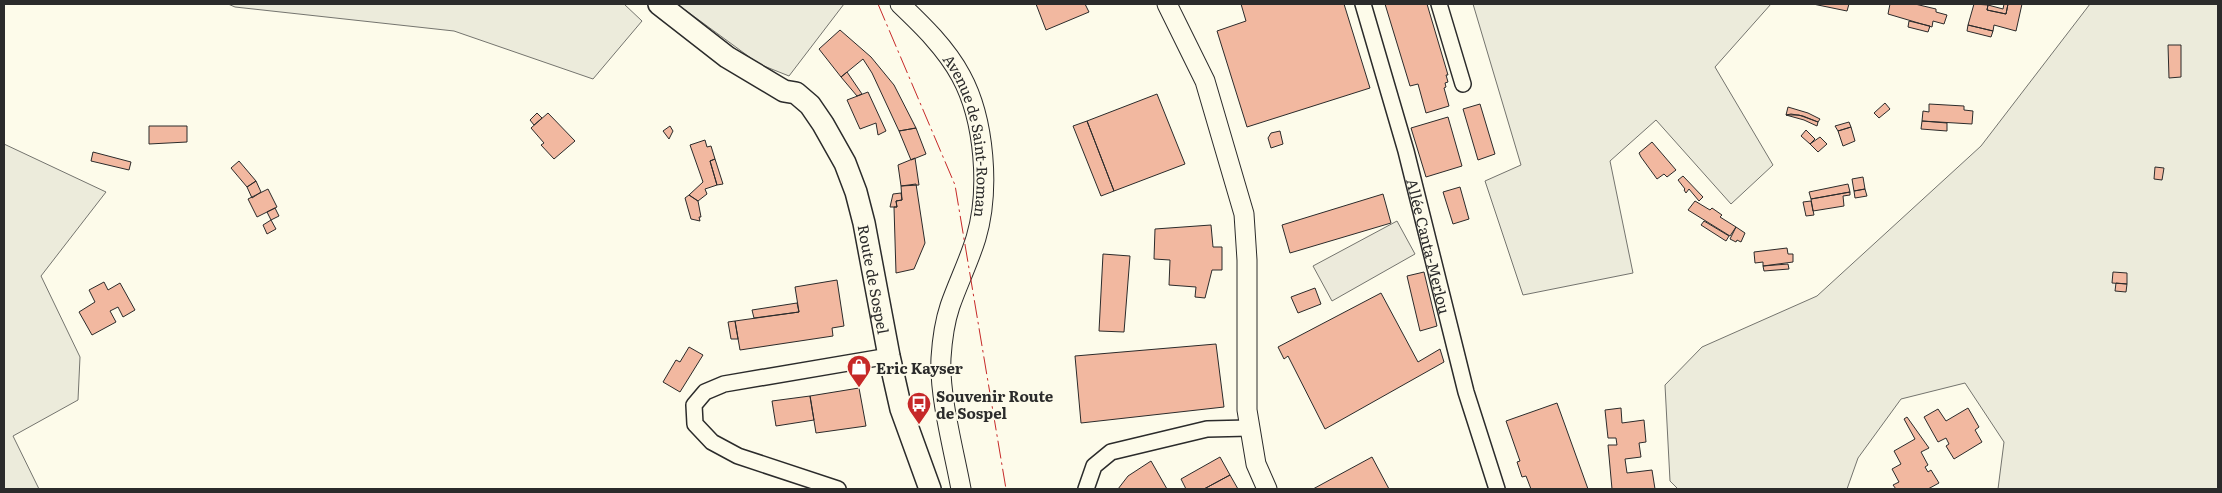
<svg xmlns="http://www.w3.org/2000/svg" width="2222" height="493" viewBox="0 0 2222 493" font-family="Literata,serif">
<rect width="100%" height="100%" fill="#fdfbea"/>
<path fill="#ecebdb" stroke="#74746e" d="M228,4H624L642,21L593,79L454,31L235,7Z
M677,4H844L789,76L759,64Z
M1473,4H1771L1715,67L1773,165L1731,204L1656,120L1610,161L1633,273L1523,295L1485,181L1521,165Z
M2090,4H2218V489H1998L2004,442L1965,383L1901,399L1858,458L1847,489H1678L1670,481L1665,385L1702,347L1817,296L1981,146Z
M4,144L106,192L41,276L80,357L78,400L13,436L39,489H4Z"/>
<path fill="#eceadb" stroke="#74746e" d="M1397,221L1415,254L1332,301L1313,266Z"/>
<path fill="#f2b8a0" stroke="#2b2b2b" d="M1036,4H1085L1089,12L1046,30Z
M1241,4H1344L1370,88L1247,127L1217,31L1246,21Z
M1385,4H1427L1448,75H1446L1448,82L1445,83L1446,87L1444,88L1449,106L1426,113L1418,84L1410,86Z
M1813,4H1849L1847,11Z
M1890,4H1915L1936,9V12L1947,15L1944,24L1933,21L1932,27L1888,14Z
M1974,4L1988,5L1987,10L2006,14L2008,4H2022L2016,31L1994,25L1993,31L1968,25Z
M2004,4H2008L2006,14L1987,10L1988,5L2003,9Z
M1909,21L1930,26L1928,32L1908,27Z
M1968,25L1993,31L1991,37L1967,31Z
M840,30L871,57L894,85L916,128L899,131L872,73L863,59L841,77L819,49Z
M2168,45H2181V77L2169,78Z
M847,72L862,94L857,96L841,77Z
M868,92L886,131L878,135L876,123L860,129L847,100Z
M1157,94L1185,164L1114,191L1087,121Z
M1885,103L1890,109L1879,118L1874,113Z
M1480,104L1495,154L1478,160L1463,109Z
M1929,104L1964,106V110L1973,111L1972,124L1922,121L1923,111L1929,112Z
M1788,107L1808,113L1820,119L1818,122L1799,115H1786Z
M537,113L542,118L534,125L530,120Z
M548,113L575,141L554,159L541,145L544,143L531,128Z
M1791,114L1803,116L1818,122L1817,126L1804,120L1786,115Z
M1448,117L1462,166L1426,177L1411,128Z
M1087,121L1114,191L1101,196L1073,126Z
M1922,121L1947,123V131L1921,129Z
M1849,122L1851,127L1838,131L1835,126Z
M149,126H187V142L149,144Z
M670,126L673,131L669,139L663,131Z
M1851,127L1855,141L1843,146L1838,131Z
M916,128L926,154L911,160L899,131Z
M1806,130L1815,139L1810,144L1801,136Z
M1280,131L1283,144L1271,148L1268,138L1271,133Z
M1820,137L1827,144L1818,152L1810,144Z
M705,140L707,147L711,146L715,159L710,161L717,185L705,189L707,194L698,201L689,195L703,182L690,145Z
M1652,142L1676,170L1667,177L1664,174L1657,179L1641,157L1639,153Z
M93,152L131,162L129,170L91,161Z
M915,158L919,185L901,186L898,165Z
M715,159L723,184L717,185L710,161Z
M239,161L256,181L247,187L231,168Z
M2155,167L2164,168L2162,180L2154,179Z
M1683,176L1703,197L1699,201L1689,189L1686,193L1684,190L1685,189L1678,180Z
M1863,177L1865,189L1854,191L1852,179Z
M256,181L261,192L252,198L247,187Z
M916,184L925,243L914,269L896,273L894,207H897L896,201L902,200L901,186Z
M1848,184L1850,192L1811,199L1809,192Z
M1460,187L1469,219L1453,224L1443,192Z
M268,189L277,207L257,217L248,199Z
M1865,189L1867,196L1855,198L1854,191Z
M1850,192V195L1843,196L1844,206L1813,211L1811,199Z
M901,193L902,200L896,201L897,207H890L893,194Z
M1383,194L1391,223L1290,253L1282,225Z
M689,195L698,201L701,217H699L700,221L691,219L685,198Z
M1695,201L1710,210L1712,208L1722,215L1720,217L1736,227L1730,236L1688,210Z
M1811,201L1814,215L1806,216L1803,202Z
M275,208L279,216L271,220L267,212Z
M271,220L276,229L267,234L263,225Z
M1704,221L1729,236L1726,241L1701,225Z
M1211,225L1213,247H1222V270H1212L1205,298L1195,297L1196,287L1169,285L1170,260L1154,259L1155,229Z
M1736,227L1745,233L1741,242L1737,240L1736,242L1730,239Z
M1787,248L1788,254H1793V262L1763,266V262L1755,263L1754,252Z
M1103,254L1130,256L1124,332L1099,331Z
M1788,264L1789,269L1764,271L1763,266Z
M1424,272L1437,326L1420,331L1407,276Z
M2113,272L2127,273V284L2112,283Z
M837,280L844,326L832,328L833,336L740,350L735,321L799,312L795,287Z
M104,282L108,290L120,283L135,310L123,317L118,307L110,311L116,322L92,335L79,312L95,302L89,290Z
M2116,283L2127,284L2126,292L2115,291Z
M1315,288L1321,304L1298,313L1291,297Z
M1381,293L1418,362L1440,349L1444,362L1325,429L1288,356L1284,359L1278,347Z
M797,303L799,312L754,318L752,310Z
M735,321L738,339H731L728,322Z
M1216,344L1224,407L1081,423L1075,356Z
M689,347L703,355L680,392L663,382L676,360L680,362Z
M859,388L866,426L816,433L810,396Z
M810,396L814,420L776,426L772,401Z
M1557,403L1588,489H1531L1526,476L1522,477L1517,462L1520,461L1506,421Z
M1621,408L1622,423L1644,420L1646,442L1639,443L1641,457L1625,459L1627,473L1652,470L1655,489H1612L1608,445H1617L1616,438H1608L1605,410Z
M1968,408L1979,427L1975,430L1982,442L1954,459L1946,446L1949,444L1946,438L1938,442L1924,417L1938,409L1946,421Z
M1907,417L1929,448L1921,452L1928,465L1925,467L1928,472L1931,470L1939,483L1928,489H1896L1893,485L1899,482L1892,469L1901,464L1894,451L1915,439L1904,419Z
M1220,457L1230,475L1204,489H1186L1181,479Z
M1372,457L1389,489H1313Z
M1151,461L1167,489H1118L1128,476Z
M1230,475L1238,489H1204Z"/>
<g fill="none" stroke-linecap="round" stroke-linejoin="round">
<defs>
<g id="minor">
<path id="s1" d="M1363,4L1406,151L1466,392L1497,489"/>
<path d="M1439,4L1463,84"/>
<path d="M838,489L738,456L712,442L695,424L694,405L705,392L724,384L889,356"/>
<path d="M1086,489L1094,466L1111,452L1207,429L1249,428"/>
</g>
<g id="tertiary">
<path id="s2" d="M900,4C922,25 946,48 961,76C985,120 990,191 976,238C969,261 958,283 950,306C945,321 942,342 941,358C939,396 954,451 961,489"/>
<path d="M1167,4L1205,81L1244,214L1247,260V410L1256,464L1267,489"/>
</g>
<g id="secondary">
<path id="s3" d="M659,4L727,57L784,91L796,93L810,105L823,124L845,163L856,192L864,223L889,356L901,409L930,489"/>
</g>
</defs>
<use href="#minor" stroke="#2b2b2b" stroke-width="18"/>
<use href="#tertiary" stroke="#2b2b2b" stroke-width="21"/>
<use href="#secondary" stroke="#2b2b2b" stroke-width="24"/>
<use href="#minor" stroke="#fdfbea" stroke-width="15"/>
<use href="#tertiary" stroke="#fdfbea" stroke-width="19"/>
<use href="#secondary" stroke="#fdfbea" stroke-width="21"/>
<path stroke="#c62828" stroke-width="1" stroke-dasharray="18 4 2.5 4" stroke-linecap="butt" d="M878,4L955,185L1006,489"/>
</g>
<defs>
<symbol id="shop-pin" viewBox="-11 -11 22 30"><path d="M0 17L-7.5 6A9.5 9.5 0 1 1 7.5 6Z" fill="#c62828" stroke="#fdfbea"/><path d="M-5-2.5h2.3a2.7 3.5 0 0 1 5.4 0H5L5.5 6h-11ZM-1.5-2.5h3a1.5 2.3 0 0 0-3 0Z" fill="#fff"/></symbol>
<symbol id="bus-pin" viewBox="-11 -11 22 30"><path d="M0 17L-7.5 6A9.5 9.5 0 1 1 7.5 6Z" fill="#c62828" stroke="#fdfbea"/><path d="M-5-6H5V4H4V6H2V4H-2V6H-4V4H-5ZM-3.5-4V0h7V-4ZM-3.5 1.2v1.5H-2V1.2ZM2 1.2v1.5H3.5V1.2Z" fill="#fff"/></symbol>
</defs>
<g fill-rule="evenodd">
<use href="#shop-pin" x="845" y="353" width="28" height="38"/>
<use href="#bus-pin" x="905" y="390" width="28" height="38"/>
</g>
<g text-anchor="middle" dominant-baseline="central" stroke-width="4" stroke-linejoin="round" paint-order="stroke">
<g font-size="15" fill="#2b2b2b" stroke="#fdfbea">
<text stroke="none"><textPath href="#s2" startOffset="155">Avenue de Saint-Roman</textPath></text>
<text stroke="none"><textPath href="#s1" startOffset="251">Allée Canta-Merlou</textPath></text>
<text stroke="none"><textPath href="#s3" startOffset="371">Route de Sospel</textPath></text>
</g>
<g font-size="15" font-weight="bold" fill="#2b2b2b" stroke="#fdfbea" text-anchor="start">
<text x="876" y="367">Eric Kayser</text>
<text x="936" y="395">Souvenir Route<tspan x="936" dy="17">de Sospel</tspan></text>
</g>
</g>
<rect width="2222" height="493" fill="none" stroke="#2b2b2b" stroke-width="10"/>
</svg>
